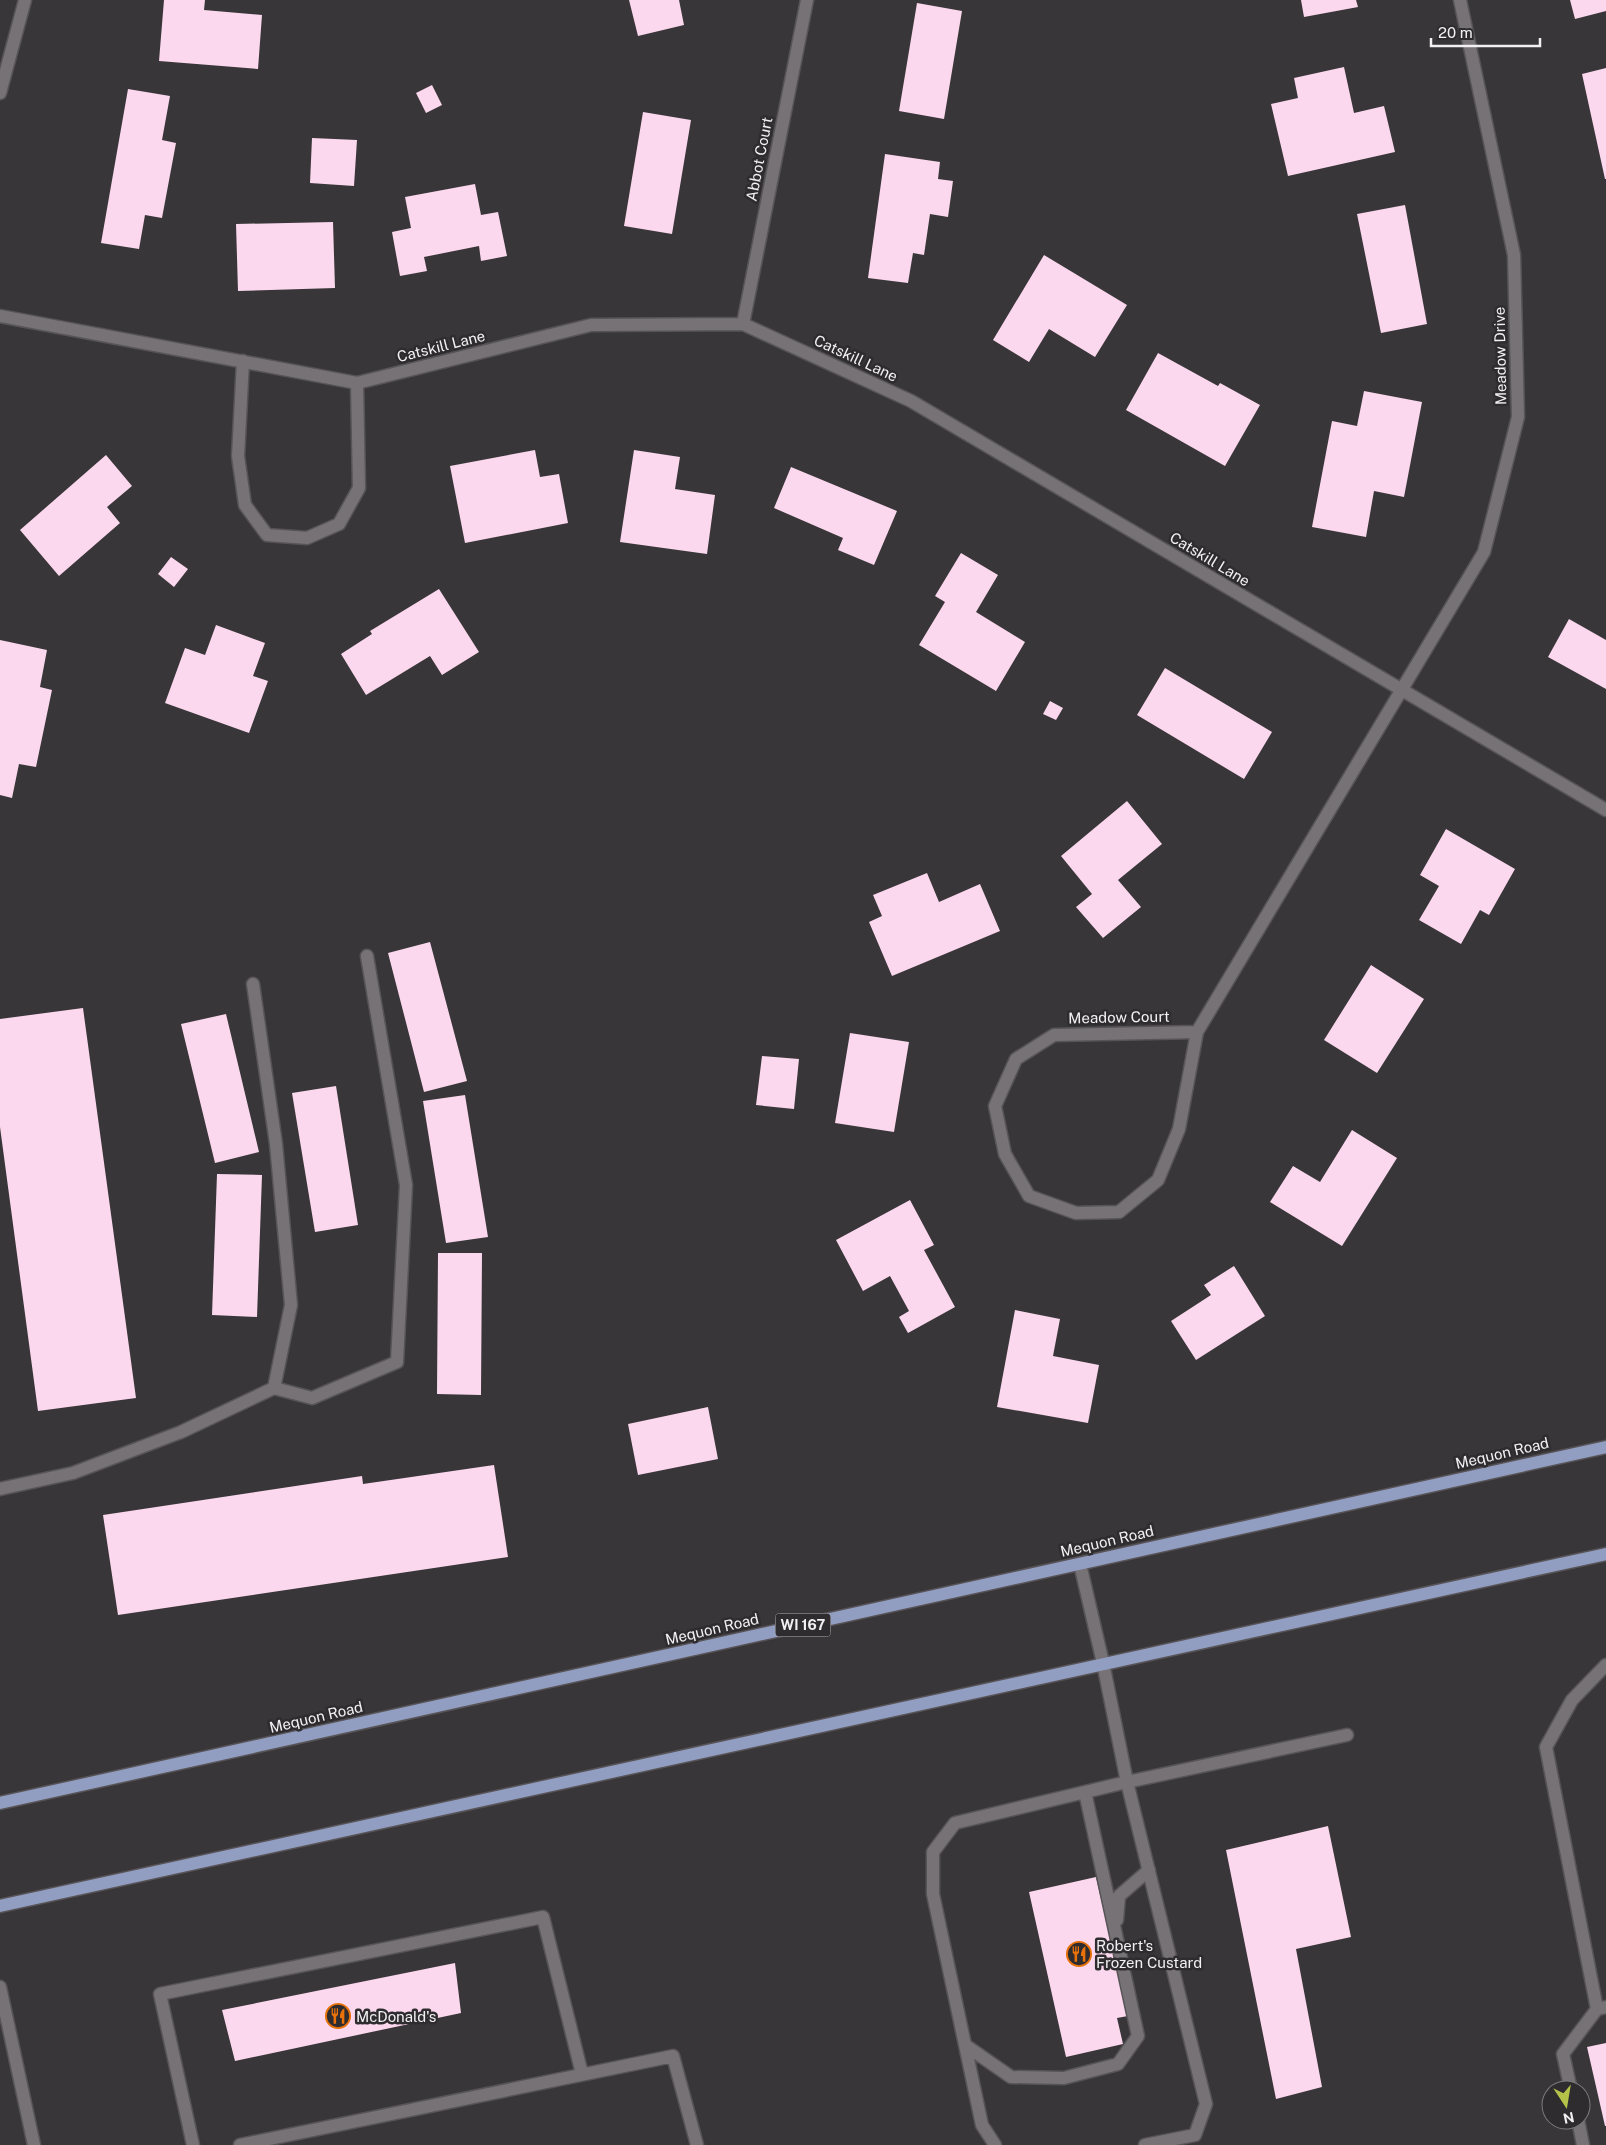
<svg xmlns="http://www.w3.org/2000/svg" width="1606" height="2145" viewBox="0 0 1606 2145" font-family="'Public Sans',sans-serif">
<rect width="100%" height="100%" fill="#393639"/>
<path fill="#fbd8ee" d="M164,0H205L204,10L262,15L258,69L159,61Z
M629,0H679L684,25L638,36Z
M1301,0H1356L1358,7L1304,17Z
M1570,0H1606V11L1575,19Z
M917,3L962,11L944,119L899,111Z
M1344,67L1354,113L1384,106L1395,152L1288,176L1271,104L1298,98L1294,78Z
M1606,68V179H1605L1582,74Z
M432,85L442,105L426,113L416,93Z
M128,89L170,96L162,140L176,143L162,218L145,215L139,249L101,243Z
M643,112L691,120L672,234L624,226Z
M312,138L357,140L354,186L310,183Z
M885,154L940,162L938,179L953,181L948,217L930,214L924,255L913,253L908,283L868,278Z
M475,184L481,215L498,212L507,256L481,261L479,246L424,257L427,271L400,276L392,232L411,228L405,197Z
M1405,205L1427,324L1381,333L1357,214Z
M333,222L335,288L238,291L236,224Z
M1044,255L1127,305L1095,357L1049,329L1029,362L993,340Z
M1158,353L1218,386L1220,383L1260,405L1225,466L1126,410Z
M1364,391L1422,402L1404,497L1374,491L1366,537L1312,527L1332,421L1357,426Z
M535,450L540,477L559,474L568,523L465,543L450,466Z
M634,450L680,457L675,489L715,495L707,554L620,542Z
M106,455L132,486L107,507L120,523L59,576L20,530Z
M791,467L897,511L874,565L838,550L843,538L774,508Z
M961,553L998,575L976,612L1025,642L996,691L919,645L945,602L935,596Z
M171,557L188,569L174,587L158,574Z
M439,589L479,652L442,675L430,656L366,695L341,654L372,634L370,631Z
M1569,619L1606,640V689L1548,657Z
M216,625L265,643L253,676L268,681L249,733L165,703L185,648L205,655Z
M0,640L47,650L40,687L52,690L36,767L19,764L12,798L0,795Z
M1165,668L1272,732L1244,779L1137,715Z
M1050,701L1063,708L1056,720L1043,714Z
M1127,801L1162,844L1118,880L1141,907L1103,938L1076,907L1092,894L1061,856Z
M1446,829L1515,869L1489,915L1480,910L1461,944L1419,920L1439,886L1420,875Z
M927,873L939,902L980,884L1000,931L892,976L869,922L882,916L873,895Z
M430,942L467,1081L424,1092L388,953Z
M1371,965L1424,999L1377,1073L1324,1040Z
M83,1008L136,1398L38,1411L0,1127V1019Z
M226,1014L259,1152L215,1163L181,1024Z
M850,1033L909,1042L894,1132L835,1123Z
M762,1056L799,1059L794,1109L756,1105Z
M336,1086L358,1225L315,1232L292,1093Z
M465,1095L488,1237L446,1243L423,1101Z
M1352,1130L1397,1158L1342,1246L1270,1202L1293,1166L1320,1182Z
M217,1174L262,1175L257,1317L212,1315Z
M910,1200L934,1245L924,1250L955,1307L908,1333L899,1317L909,1311L890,1276L863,1291L836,1240Z
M438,1253H482L481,1395L437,1394Z
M1234,1266L1265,1316L1196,1360L1171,1321L1211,1295L1204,1285Z
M1015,1310L1060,1319L1053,1356L1099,1365L1088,1423L997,1407Z
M708,1407L718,1459L638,1475L628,1424Z
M494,1465L508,1557L118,1615L103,1515L362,1476L363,1484Z
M1328,1826L1351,1937L1296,1949L1322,2087L1276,2099L1226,1850Z
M1096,1877L1128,2016L1117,2018L1123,2044L1066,2057L1029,1892Z
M455,1963L461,2013L235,2061L222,2010Z
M1606,2043V2126H1605L1587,2047Z"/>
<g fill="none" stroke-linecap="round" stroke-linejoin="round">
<defs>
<path id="lane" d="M274,1388L312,1398L397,1362L406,1185L367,956
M0,1489L73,1473L181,1432L274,1388L291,1305L276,1144L253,984
M1080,1564L1103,1663L1127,1782L1206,2104L1195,2135L1145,2145
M1117,1920L1119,1896L1149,1870
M0,1987L34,2145
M1597,2009L1546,1747L1572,1700L1606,1665
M965,2045L1011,2077L1064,2078L1118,2064L1138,2036L1085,1792
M1571,2090L1563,2054L1597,2009L1606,2007
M1578,2120L1583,2145
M193,2145L160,1994L543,1917L582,2074
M240,2145L673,2056L697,2145
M995,2145L982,2125L933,1894V1852L955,1823L1127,1782L1347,1735"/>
<path id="street" d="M0,93L25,0
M0,316L357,383L591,325L743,324L911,401L1606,810
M743,324L807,0
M243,361L238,456L245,505L267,535L307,538L339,524L359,488L357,383
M1197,1032L1054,1035L1016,1059L995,1106L1005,1154L1029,1196L1076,1213L1119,1212L1158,1180L1179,1129L1197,1032L1484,552L1518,417L1514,255L1460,0"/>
<path id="primary" d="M0,1803L1606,1447
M0,1906L1606,1554"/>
</defs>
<use href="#lane" stroke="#575457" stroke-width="15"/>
<use href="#street" stroke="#575457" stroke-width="15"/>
<use href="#primary" stroke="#575457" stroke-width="15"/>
<use href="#lane" stroke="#767275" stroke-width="12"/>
<use href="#street" stroke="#767275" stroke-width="12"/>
<use href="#primary" stroke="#929dc2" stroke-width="12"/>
</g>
<defs>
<symbol id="restaurant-ring" viewBox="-11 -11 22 22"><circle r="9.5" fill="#2f2c2f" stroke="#e8710a" stroke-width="1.5"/><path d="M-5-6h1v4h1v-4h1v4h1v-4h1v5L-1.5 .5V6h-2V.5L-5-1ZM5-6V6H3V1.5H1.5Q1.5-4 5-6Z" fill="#e8710a"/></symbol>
</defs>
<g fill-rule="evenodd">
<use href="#restaurant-ring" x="1065" y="1940" width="28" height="28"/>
<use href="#restaurant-ring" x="324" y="2002" width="28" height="28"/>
</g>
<g text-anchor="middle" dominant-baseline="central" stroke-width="5" stroke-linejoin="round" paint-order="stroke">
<rect fill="#2f2c2f" stroke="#b8b5b8" stroke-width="1" x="775.5" y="1613.5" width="55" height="23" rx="4"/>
<g font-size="14" font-weight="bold" fill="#f2f0f2">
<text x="803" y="1625">WI 167</text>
</g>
<g font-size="15" fill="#f2f0f2" stroke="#2f2c2f">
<text transform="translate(759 159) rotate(-79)">Abbot Court</text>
<text transform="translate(441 346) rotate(-14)">Catskill Lane</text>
<text transform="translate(1500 356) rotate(-91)">Meadow Drive</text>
<text transform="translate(856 358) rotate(25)">Catskill Lane</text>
<text transform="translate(1210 559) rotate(31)">Catskill Lane</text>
<text transform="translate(1119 1017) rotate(-1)">Meadow Court</text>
<text transform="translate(1502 1453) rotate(-13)">Mequon Road</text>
<text transform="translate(1107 1541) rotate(-13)">Mequon Road</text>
<text transform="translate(712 1629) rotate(-13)">Mequon Road</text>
<text transform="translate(316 1717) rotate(-13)">Mequon Road</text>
</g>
<g font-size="15" fill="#f2f0f2" stroke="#2f2c2f" text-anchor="start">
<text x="1096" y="1945">Robert's<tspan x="1096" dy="17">Frozen Custard</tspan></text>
<text x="356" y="2016">McDonald's</text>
</g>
</g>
<g transform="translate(1566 2105) rotate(168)"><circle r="24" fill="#2f2c2f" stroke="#7d7a7d"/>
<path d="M0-4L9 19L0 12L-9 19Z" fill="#b5c249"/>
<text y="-8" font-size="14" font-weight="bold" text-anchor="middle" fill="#f2f0f2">N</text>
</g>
<path d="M1431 38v8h109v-8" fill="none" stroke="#f2f0f2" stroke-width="2.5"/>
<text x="1438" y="38" font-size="15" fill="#f2f0f2" stroke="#2f2c2f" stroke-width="4" paint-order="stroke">20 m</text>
</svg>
